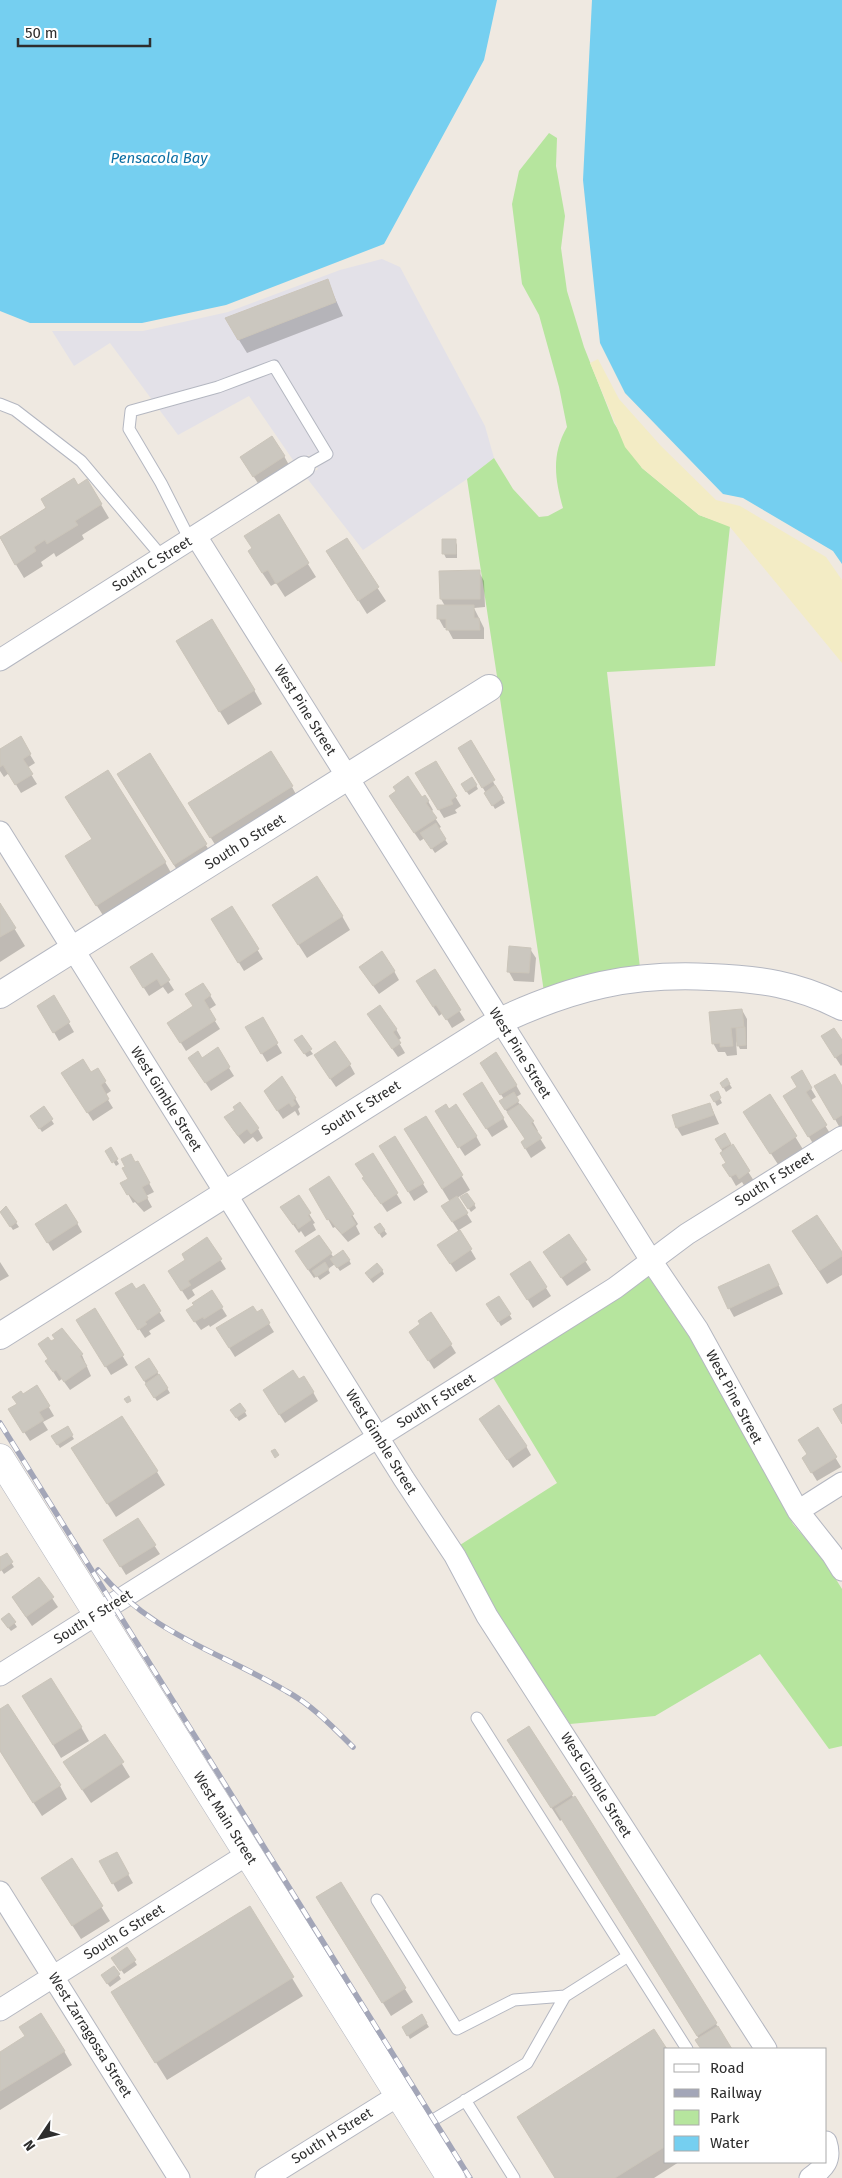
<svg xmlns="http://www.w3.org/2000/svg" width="842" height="2178" viewBox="0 0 842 2178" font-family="'Fira Sans',sans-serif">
<rect width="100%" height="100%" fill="#efe9e1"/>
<path fill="#e3e1e8" d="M382,259L400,267L485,426L494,458L467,479L363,550L306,477L318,469L309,455L295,463L249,396L178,435L110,343L74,366L52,331H143L228,312L340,270Z"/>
<path fill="#b6e59e" d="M549,133L557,138L556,166L565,216L561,248L567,291L584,347L614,423L642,468L699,515L730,526L715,666L607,672L640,968L544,992L499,692L502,690L498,683L467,479L494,458L513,489L539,517L548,516L563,508C555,479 551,455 567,427L559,387L539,315L522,284L512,204L519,171Z
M648,1276L689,1336L793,1524L824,1560L842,1589V1746L829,1749L760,1654L655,1716L570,1724L495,1610L460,1545L557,1483L492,1376Z"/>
<path fill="#f3ecc5" d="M598,359L619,399L661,446L716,500L740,506L826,557L842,580V663L730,527L699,515L642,468L625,447L590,363Z"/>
<path fill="#75cff0" d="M0,0H497L484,60L384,244L226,305L142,323H30L0,311Z
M592,0H842V564L833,551L743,498L723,494L625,393L600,343L583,180Z"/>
<path fill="#0003" d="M327,280L343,316L247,353L234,332Z
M284,456L289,465L259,485L247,466Z
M87,481L109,518L82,535L84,539L56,557L54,553L41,562L43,566L24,578L0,538Z
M278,516L316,577L285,597L276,583L271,586L257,565L253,549Z
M346,540L386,601L367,614L336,565Z
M455,540L457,545V558H446L444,554Z
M479,572L484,581L485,607L474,608L484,628V639H453L447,628H444L439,619L445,606L441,599Z
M185,655L254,690L262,704L228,725Z
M20,738L35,763L27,768L37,784L21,793L9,773L4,777L0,771V751Z
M471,742L505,803L495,809L460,748Z
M150,755L217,863L185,883L129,792Z
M435,763L461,806L455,810L457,813L444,818L417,774Z
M462,785H476L478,789L469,795Z
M292,787L299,800L219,851L198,817Z
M397,791L428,801L433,810L431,812L441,827L438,829L448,844L435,853L425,838L420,841L395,805Z
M165,862L175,880L108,923L77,875Z
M0,905L25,946L0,962Z
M232,908L263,959L244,971L218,929Z
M342,916L350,930L307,958L282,919Z
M530,949L536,958L534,982L514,981L509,972Z
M152,955L174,990L168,994L163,987L149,996L137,977Z
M394,971L399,980L379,994L366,976Z
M434,971L465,1020L452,1028L443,1013L439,1016L423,991Z
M203,984L216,1005L208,1010L220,1029L186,1051L174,1032L194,1007Z
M54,997L74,1032L59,1041L39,1006Z
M742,1010L747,1019V1049H740L736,1041L737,1055L727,1056L725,1052H718L713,1043Z
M262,1018L282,1053L267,1062L247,1028Z
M374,1023L396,1029L401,1038L398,1041L405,1053L398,1057Z
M842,1043V1065L841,1066L828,1046Z
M298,1044L310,1050L313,1054L307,1057Z
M201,1059L229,1068L234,1076L211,1091L195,1067Z
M320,1064L350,1065L355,1074L336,1087Z
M97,1070L111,1091L105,1095L113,1108L93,1121L68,1082Z
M486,1072L516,1085L521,1094L515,1098L533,1122L538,1131L536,1132L546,1148L531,1158L522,1143L526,1140L503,1106L504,1099Z
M801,1072L816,1097L810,1101L831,1135L814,1145L789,1105L798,1088Z
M727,1080L732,1088L726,1092L721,1083Z
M816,1086L842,1088V1127L840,1128Z
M717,1093L722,1103L717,1106L712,1096Z
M770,1096L804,1151L779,1166L753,1126Z
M295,1098L300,1107L298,1109L300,1114L298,1116L295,1111L283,1119L271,1101Z
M470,1103L503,1118L508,1127L492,1137Z
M710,1104L719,1124L682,1136L677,1128Z
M44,1108L54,1124L42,1132L32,1116Z
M449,1110L476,1136L481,1145L465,1156L442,1120Z
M426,1117L470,1190L457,1198L472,1222L459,1230L476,1259L456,1272L444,1254L459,1232L448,1215L450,1202L414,1143Z
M231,1127L258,1129L263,1138L257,1142L253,1137L244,1144Z
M725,1135L754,1181L745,1187L742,1182L736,1186L724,1165L727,1163L717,1139Z
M395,1138L428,1192L414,1201L381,1146Z
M111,1149L119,1164L116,1166L107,1151Z
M373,1154L402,1203L387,1212L376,1196L375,1197L357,1164Z
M137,1162L154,1192L146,1196L152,1207L144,1212L135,1202L133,1203L122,1183L130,1179Z
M329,1178L358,1224L356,1226L360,1234L348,1242L335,1227L333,1228L311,1189Z
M298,1197L315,1223L313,1224L316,1230L305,1237L301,1231L299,1233L287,1216Z
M462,1198L474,1204L476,1208L471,1212Z
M6,1208L19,1227L13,1230L3,1215Z
M77,1223L82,1232L53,1251L42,1233Z
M376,1228L384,1230L387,1234L382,1238Z
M319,1236L334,1258L349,1260L351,1264L340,1271L335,1264L328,1269L330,1273L320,1280L317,1276L314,1278L302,1261Z
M569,1236L591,1270L567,1286L550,1261Z
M207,1239L226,1269L192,1290L195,1295L188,1300L175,1280L187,1260Z
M802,1245L842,1254V1275L827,1284Z
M0,1262L9,1276L0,1281Z
M769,1265L783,1294L734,1317L729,1308Z
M382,1270L384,1274L373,1283L368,1277Z
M517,1283L546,1288L551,1296L533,1308Z
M143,1286L165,1321L149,1331L151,1334L145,1338L122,1303Z
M499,1297L512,1319L501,1326L488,1304Z
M222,1308L227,1316L210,1327L209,1325L201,1330L193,1319Z
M95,1310L128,1365L111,1375L83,1329Z
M261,1311L274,1332L235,1357L223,1338Z
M422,1325L451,1345L456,1353L434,1369L416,1341Z
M61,1330L82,1355L91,1376L70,1390L62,1379L59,1381L47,1362L49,1360L51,1343L57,1339Z
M136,1368L157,1372L170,1393L157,1401Z
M37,1387L54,1416L43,1422L48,1430L30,1441L15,1418L18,1404L23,1396Z
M313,1392L318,1401L285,1423L270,1400Z
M245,1412L247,1416L239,1421L234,1414Z
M67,1428L74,1439L60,1448L53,1437Z
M486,1428L526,1446L531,1455L513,1468Z
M818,1429L841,1467L817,1481L803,1458L808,1455Z
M81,1462L157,1472L165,1485L116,1517Z
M154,1545L160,1554L126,1575L110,1549Z
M6,1554L14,1567L4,1574L0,1568V1559Z
M39,1579L58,1607L32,1626L13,1598Z
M9,1615L17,1627L11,1631L5,1624Z
M32,1710L81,1727L89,1741L61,1758Z
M0,1711L60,1786L67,1799L42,1816L0,1751Z
M529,1727L716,2024L731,2049H702L697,2041L699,2039L563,1819L560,1821L517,1754Z
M105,1736L130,1777L91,1803L73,1776Z
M116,1853L133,1883L118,1892L101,1862Z
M72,1860L110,1921L81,1939L51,1892Z
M340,1884L413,2002L391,2016L326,1911Z
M127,1949L137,1965L124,1974L113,1958Z
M114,1967L121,1979L110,1987L104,1979Z
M292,1978L303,1996L167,2080L123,2010Z
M422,2016L429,2027L410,2039L404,2028Z
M666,2049V2162H679L654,2178H556L518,2118Z
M64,2051L72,2065L0,2110V2054Z"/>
<path fill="#cbc7bf" stroke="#cbc5ba" d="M328,279L336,302L238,340L225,318Z
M272,436L285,456L253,477L240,457Z
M74,478L78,485L87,479L102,504L75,521L78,525L47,544L45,540L34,547L36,551L15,565L0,537L46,508L41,499Z
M279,514L309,563L276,584L268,570L262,573L248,551L252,548L244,536Z
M347,538L379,587L358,601L326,551Z
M442,539H456V554H442Z
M480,570V599H440L439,571Z
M437,605H474V618H479L480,630H446V619H437Z
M212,619L255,690L219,712L176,641Z
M21,736L31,754L23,759L33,774L15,785L3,765L0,767V749Z
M471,740L495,780L482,788L458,748Z
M271,751L293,786L210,838L188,803Z
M150,753L207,844L174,865L117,774Z
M436,761L457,796L451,800L453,804L438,810L415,773Z
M108,770L166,862L96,906L65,856L92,839L65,797Z
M408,776L422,797L425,795L429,801L426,803L437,818L414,833L389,796L396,791L393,787Z
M472,777L477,785L466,792L461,784Z
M495,785L503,798L492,806L484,793Z
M436,823L446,839L431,849L420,833Z
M317,876L343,916L298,945L272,905Z
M0,903L16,928L0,937Z
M232,906L259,949L238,963L211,919Z
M509,946L531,948L529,973L507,972Z
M382,951L395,971L373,986L359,967Z
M152,953L170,980L161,986L157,979L143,988L130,967Z
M435,969L461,1010L446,1020L436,1005L433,1007L416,981Z
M203,983L211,995L204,1000L216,1020L180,1043L167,1023L193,1006L185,994Z
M54,995L70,1022L53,1033L37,1006Z
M380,1005L397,1029L393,1032L401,1043L392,1049L367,1014Z
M742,1009L744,1027L731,1028L733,1046L720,1047V1043L712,1044L709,1012Z
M263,1017L278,1043L261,1054L245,1027Z
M745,1027L746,1045L737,1046L736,1028Z
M834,1028L842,1040V1053L835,1058L821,1036Z
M302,1035L312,1049L304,1054L294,1040Z
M335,1041L351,1064L330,1079L314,1055Z
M218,1047L230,1067L205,1083L188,1058L198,1051L202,1058Z
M496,1052L517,1085L500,1095L480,1063Z
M83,1059L91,1072L98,1068L106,1081L101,1085L109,1099L87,1113L61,1073Z
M802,1070L812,1088L806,1092L827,1125L808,1137L783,1096L797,1087L791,1077Z
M835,1074L842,1086V1115L834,1120L814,1086Z
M282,1076L296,1098L293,1100L296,1104L292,1107L289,1103L277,1111L264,1091Z
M727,1078L730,1084L723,1088L720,1083Z
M482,1082L504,1118L486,1129L463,1094Z
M718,1091L721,1098L714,1102L710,1095Z
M514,1092L519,1101L505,1110L499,1101Z
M770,1094L797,1136L770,1154L743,1112Z
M240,1102L259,1128L251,1134L247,1129L238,1136L224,1117L235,1110L233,1107Z
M710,1103L714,1115L676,1128L672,1115Z
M446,1104L449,1109L456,1104L477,1136L458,1148L435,1111Z
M520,1104L534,1121L531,1123L542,1138L525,1149L521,1142L525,1139L507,1112Z
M44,1106L53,1119L39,1129L30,1116Z
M426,1116L463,1175L442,1189L404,1129Z
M725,1133L731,1144L721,1149L715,1139Z
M395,1136L424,1183L408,1192L379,1146Z
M733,1144L750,1171L739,1179L736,1174L730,1177L722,1165L726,1163L720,1153Z
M111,1147L118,1159L112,1163L105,1151Z
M373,1153L398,1193L381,1204L362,1178L364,1177L355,1164Z
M131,1154L135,1162L138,1161L150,1183L142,1187L148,1198L138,1203L129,1194L127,1195L120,1183L128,1179L122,1168L125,1167L121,1159Z
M329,1176L354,1214L351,1216L356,1224L342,1234L329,1219L327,1220L309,1189Z
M467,1193L475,1204L468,1209L460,1197Z
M299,1195L311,1213L308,1215L311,1220L298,1229L295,1223L293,1225L280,1207Z
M457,1196L468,1213L452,1222L441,1206Z
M66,1204L78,1223L47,1243L35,1224Z
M6,1206L17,1222L10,1227L0,1212Z
M817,1215L842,1252V1256L819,1271L792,1231Z
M380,1223L385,1230L379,1234L374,1227Z
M460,1230L472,1249L450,1264L437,1245Z
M569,1234L587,1260L561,1278L543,1252Z
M319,1235L332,1253L308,1270L295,1251Z
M207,1237L222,1259L188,1281L191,1285L181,1291L168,1271L185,1260L182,1254Z
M343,1250L350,1260L337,1268L330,1259Z
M530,1261L547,1287L527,1300L510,1274Z
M325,1262L329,1269L316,1277L312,1271Z
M377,1263L383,1270L370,1279L365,1273Z
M769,1264L779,1285L728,1309L718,1287Z
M132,1283L136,1289L144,1284L161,1311L145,1322L147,1324L138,1330L115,1293Z
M212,1290L223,1307L204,1319L203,1317L194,1322L186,1310L194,1305L192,1303Z
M499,1296L511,1314L498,1322L486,1304Z
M253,1306L257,1312L262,1309L270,1323L229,1348L216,1328Z
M95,1308L124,1355L105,1367L76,1320Z
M431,1312L452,1344L428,1361L409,1332L420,1324L418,1321Z
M62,1328L83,1354L80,1356L87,1366L64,1382L56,1370L53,1372L45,1361L48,1359L38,1344L48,1337L51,1341L55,1339L52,1335Z
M149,1358L158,1372L144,1381L135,1367Z
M293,1370L299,1379L304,1376L314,1392L279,1415L263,1390Z
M159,1374L168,1388L154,1398L145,1384Z
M37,1385L50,1406L39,1412L44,1420L23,1433L8,1409L17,1404L12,1397L21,1391L23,1394Z
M129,1396L131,1401L127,1403L124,1399Z
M240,1403L246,1411L236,1418L230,1410Z
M842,1404V1424L833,1409Z
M499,1405L527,1446L507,1460L479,1419Z
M122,1416L158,1471L107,1504L71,1448Z
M68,1426L73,1435L57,1445L51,1436Z
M818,1427L837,1457L811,1473L802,1458L807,1454L798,1440Z
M275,1449L279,1455L275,1458L271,1451Z
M138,1518L156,1545L120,1567L103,1540Z
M7,1553L13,1562L0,1571V1557Z
M39,1577L54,1597L26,1617L12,1597Z
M9,1613L16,1622L8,1628L1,1619Z
M51,1678L82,1727L53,1745L22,1696Z
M8,1704L61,1785L33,1803L0,1751V1709Z
M529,1726L573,1794L551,1808L507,1740Z
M105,1734L124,1762L82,1790L63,1762Z
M575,1796L717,2023L697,2036L555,1809Z
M117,1852L129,1874L112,1884L99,1861Z
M72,1858L103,1906L72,1926L41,1878Z
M341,1882L406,1988L382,2003L316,1897Z
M250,1906L294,1977L155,2063L111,1992Z
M127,1947L136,1960L120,1971L111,1958Z
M114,1966L120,1974L107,1984L101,1975Z
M41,2013L65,2051L0,2091V2052L25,2036L19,2027Z
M422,2014L427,2023L407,2036L402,2027Z
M718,2026L732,2049H701L695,2040Z
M654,2029L667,2049L666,2146L615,2178H555L517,2117Z"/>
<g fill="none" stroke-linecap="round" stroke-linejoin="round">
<defs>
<path id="service" d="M0,404L15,410L81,461L163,558
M190,540L161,483L129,429L131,411L218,387L274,366L327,454L304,467
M477,1718L687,2049
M377,1900L457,2029L514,2000L565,1996
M465,2100L514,2178
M420,2128L527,2063L565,1996L628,1956"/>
<path id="minor" d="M196,536L652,1262L698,1330L798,1511L832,1554L842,1570
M0,660L304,467
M0,832L404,1479L455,1556L487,1616L766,2049
M798,1511L842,1483
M0,1675L615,1288L687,1234L842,1137
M0,1892L179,2178
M0,2010L248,1854
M266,2178L399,2095
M810,2178C824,2168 832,2160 826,2142"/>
<path id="tertiary" d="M0,995L489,688
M0,1336L500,1021C573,987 630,973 710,977C760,979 797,984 842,1007"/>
<path id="secondary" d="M0,1458L451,2178"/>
</defs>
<use href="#service" stroke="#b4b7c1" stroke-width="13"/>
<use href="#minor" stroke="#b4b7c1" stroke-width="23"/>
<use href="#tertiary" stroke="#b4b7c1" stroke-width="28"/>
<use href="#secondary" stroke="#b4b7c1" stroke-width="29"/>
<use href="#service" stroke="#fff" stroke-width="11"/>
<use href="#minor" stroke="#fff" stroke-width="21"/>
<use href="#tertiary" stroke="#fff" stroke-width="26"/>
<use href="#secondary" stroke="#fff" stroke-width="28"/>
<defs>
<path id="rail" d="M0,1423L470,2178
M98,1570C151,1634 218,1651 286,1691C312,1705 332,1726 353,1747"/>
</defs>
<use href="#rail" stroke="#a3a6b8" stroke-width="5.5"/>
<use href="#rail" stroke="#fff" stroke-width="4" stroke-dasharray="11" stroke-linecap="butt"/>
</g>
<g text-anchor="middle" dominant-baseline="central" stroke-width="5" stroke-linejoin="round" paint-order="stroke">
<g font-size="14" fill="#2e2e2e" stroke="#fff">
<text transform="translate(152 564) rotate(-32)">South C Street</text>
<text transform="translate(305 710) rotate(58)">West Pine Street</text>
<text transform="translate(245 842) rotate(-32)">South D Street</text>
<text transform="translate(520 1053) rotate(58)">West Pine Street</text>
<text transform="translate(166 1099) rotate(58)">West Gimble Street</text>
<text transform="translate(361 1108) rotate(-32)">South E Street</text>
<text transform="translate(774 1179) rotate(-32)">South F Street</text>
<text transform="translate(734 1397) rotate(62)">West Pine Street</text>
<text transform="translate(436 1401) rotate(-32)">South F Street</text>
<text transform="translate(381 1442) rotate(58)">West Gimble Street</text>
<text transform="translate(93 1617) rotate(-32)">South F Street</text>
<text transform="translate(596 1785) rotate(58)">West Gimble Street</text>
<text transform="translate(225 1818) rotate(58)">West Main Street</text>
<text transform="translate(124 1932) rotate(-32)">South G Street</text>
<text transform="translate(90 2035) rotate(58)">West Zarragossa Street</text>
<text transform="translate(332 2136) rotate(-32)">South H Street</text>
</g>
<g font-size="15" font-style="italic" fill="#0d6fa3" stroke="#fff">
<text x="159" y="158">Pensacola Bay</text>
</g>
</g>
<rect x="664" y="2048" width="162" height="115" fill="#ffffff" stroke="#ababab"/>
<rect x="674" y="2064" width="25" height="8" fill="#ffffff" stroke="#ababab"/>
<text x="710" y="2073" font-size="15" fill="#2e2e2e">Road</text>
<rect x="674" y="2089" width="25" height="8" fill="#a3a6b8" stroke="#ababab"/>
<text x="710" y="2098" font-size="15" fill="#2e2e2e">Railway</text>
<rect x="674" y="2110" width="25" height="15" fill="#b6e59e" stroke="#ababab"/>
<text x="710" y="2123" font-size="15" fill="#2e2e2e">Park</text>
<rect x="674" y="2136" width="25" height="15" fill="#75cff0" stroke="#ababab"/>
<text x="710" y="2148" font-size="15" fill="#2e2e2e">Water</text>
<g transform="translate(40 2138) rotate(235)" stroke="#ffffff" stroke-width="4" paint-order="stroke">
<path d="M0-4L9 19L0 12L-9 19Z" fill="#2e2e2e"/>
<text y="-8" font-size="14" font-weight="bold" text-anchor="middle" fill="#2e2e2e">N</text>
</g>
<path d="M18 38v8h132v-8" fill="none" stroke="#2e2e2e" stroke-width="2.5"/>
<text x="25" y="38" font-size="15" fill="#2e2e2e" stroke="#ffffff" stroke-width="4" paint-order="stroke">50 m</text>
</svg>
